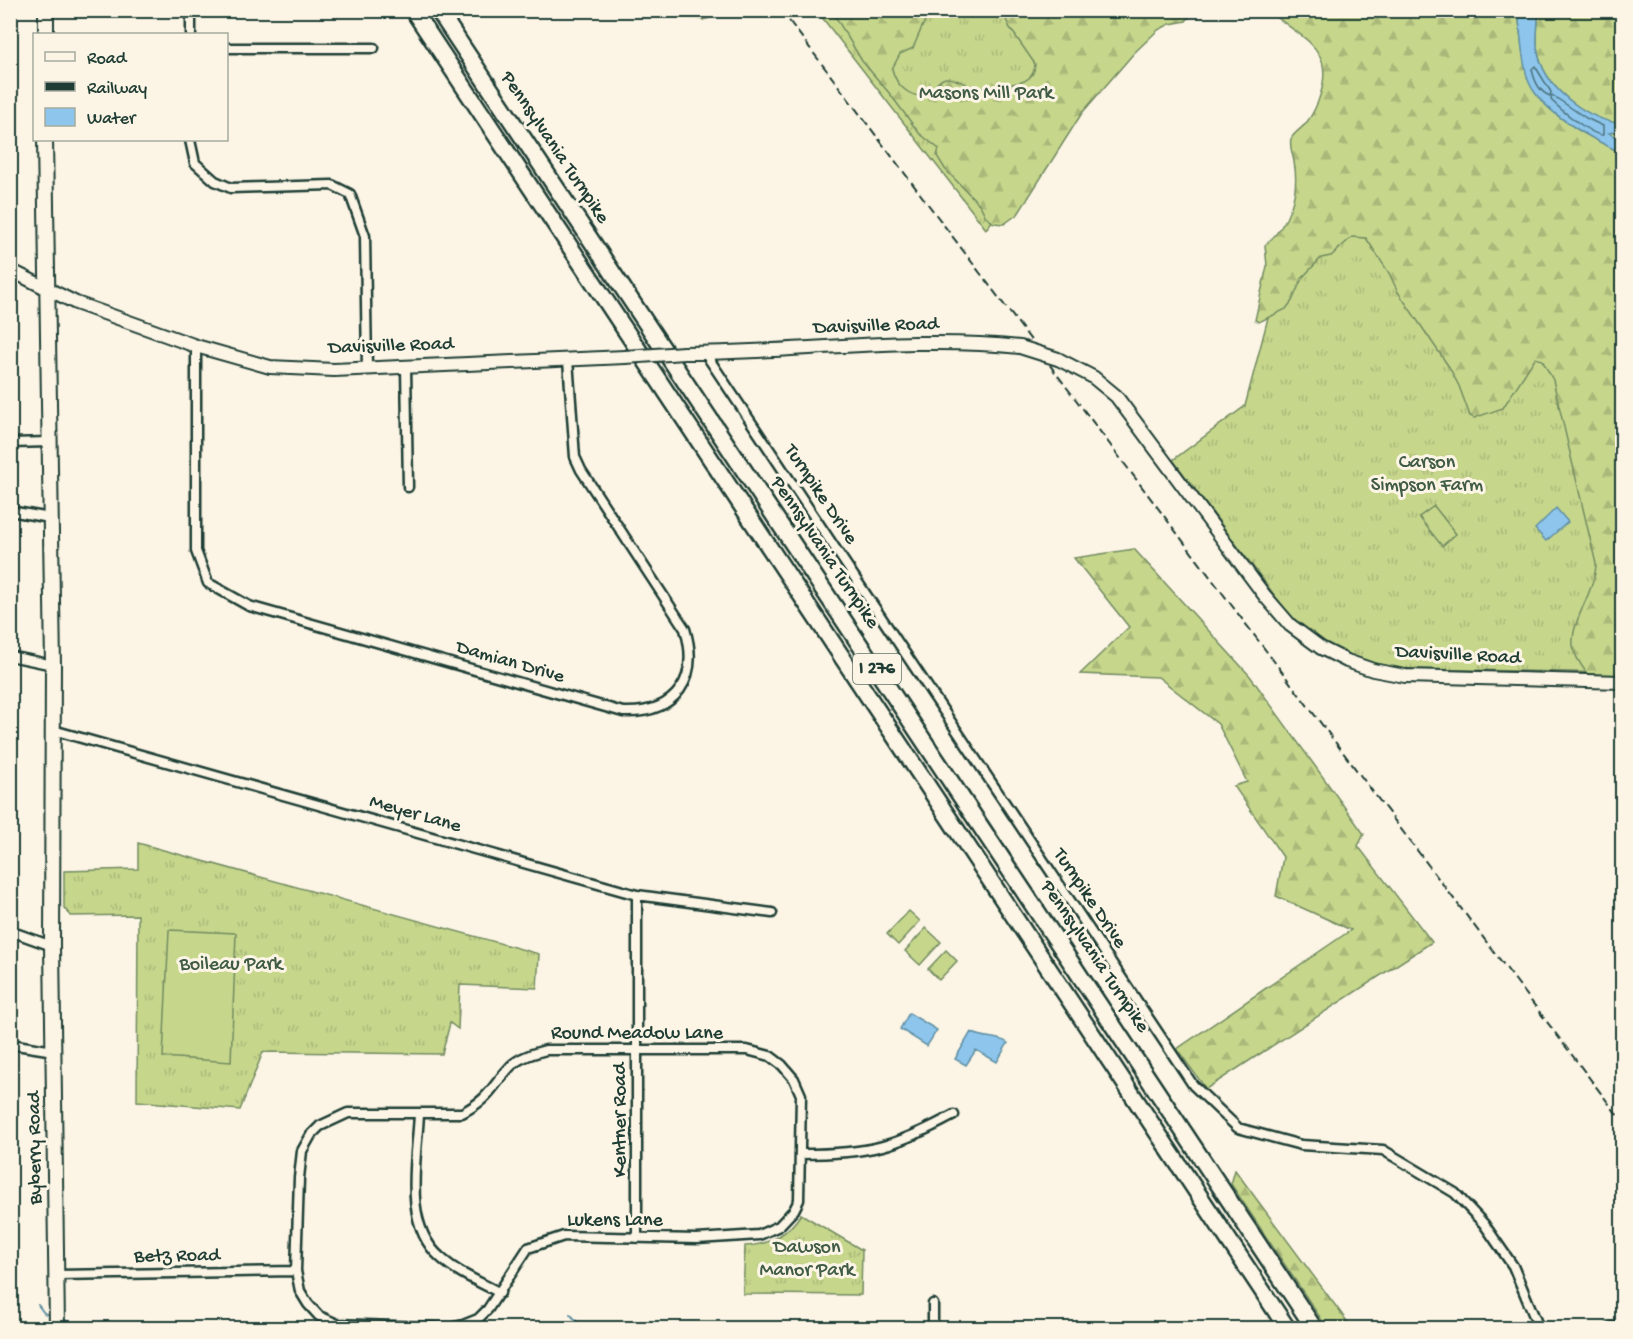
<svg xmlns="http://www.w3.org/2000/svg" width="1633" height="1339" viewBox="0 0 1633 1339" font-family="'Gochi Hand',sans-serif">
<defs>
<pattern id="grass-tufts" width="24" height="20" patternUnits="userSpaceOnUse" patternTransform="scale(1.5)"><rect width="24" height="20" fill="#c6d78c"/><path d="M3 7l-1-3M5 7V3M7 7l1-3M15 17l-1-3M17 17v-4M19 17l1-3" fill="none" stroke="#aab979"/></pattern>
<pattern id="forest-firs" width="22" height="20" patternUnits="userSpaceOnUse" patternTransform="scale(1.5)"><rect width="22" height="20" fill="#c6d78c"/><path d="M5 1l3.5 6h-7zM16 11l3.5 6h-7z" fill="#aab979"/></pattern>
</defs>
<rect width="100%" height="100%" fill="#fcf5e5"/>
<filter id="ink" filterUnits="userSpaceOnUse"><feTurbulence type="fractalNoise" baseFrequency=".0167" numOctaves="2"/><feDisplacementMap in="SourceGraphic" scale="12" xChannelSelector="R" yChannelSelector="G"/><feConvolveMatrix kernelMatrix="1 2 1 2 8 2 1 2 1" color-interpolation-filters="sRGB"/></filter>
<g filter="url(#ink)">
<path fill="url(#grass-tufts)" stroke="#728a60" stroke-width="1.5" d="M817,11H1156L986,229Z
M1297,11H1622V673L1409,669L1382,667L1354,660L1296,624L1173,460L1245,406L1336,57Z
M138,843L539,954L537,988L460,985L458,1029L450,1023L442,1054L263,1052L240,1110L137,1101L138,915L71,916L64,908V871L138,869Z
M801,1214L862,1250L861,1295L743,1294L745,1246C769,1245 788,1234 801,1214Z"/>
<path fill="url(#forest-firs)" stroke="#728a60" stroke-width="1.5" d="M1188,10L1189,17L1186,21L1170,24L1158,30L1134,53L1082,113L1018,214L1004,224L994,223L986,217L980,205L945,169L937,156L939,149L919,133L890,94L862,61L832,11H935L926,18L913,48L900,54L892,69C896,86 912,101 930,94C945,65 956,83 976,88C982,90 989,87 995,86C1010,83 1034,87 1035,64L1010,28L1002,11Z
M674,11H734L703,20Z
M1270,11H1518C1521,35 1522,75 1538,96C1559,122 1593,139 1622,153V676L1588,675C1582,666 1574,656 1573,645C1571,620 1595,592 1596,564L1553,380L1542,360L1535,358L1503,408L1474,418L1470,416L1459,386L1449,367L1398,292L1389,273L1366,238L1352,237L1331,256L1321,258L1302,278L1292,301L1286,309L1259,322L1255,320L1267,266L1265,245C1289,225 1300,193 1294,162C1293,154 1289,147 1291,139C1294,132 1303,128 1307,122C1318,107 1328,79 1322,61C1314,38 1287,28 1270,11Z
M1538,11H1622V124C1589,120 1548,91 1539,57C1534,42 1539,26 1538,11Z
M1134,549L1250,676L1364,834L1358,846L1432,942L1206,1089L1177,1049L1351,930L1276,896L1283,857L1234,786L1247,782L1218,724L1158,677L1080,674L1129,627L1074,558Z
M1235,1170L1352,1328H1327L1231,1184Z"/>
<path fill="#c6d78c" stroke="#728a60" stroke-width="1.5" d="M1434,506L1456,534L1442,546L1419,517Z
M909,911L920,921L898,945L887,934Z
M926,928L941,942L920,965L905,951Z
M169,930L236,933L231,1062L163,1057Z
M946,950L957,961L939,980L928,969Z"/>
<path fill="#8dc5ec" stroke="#618fa2" stroke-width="1.5" d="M1518,11H1538C1539,26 1534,42 1539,57C1548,91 1589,120 1622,124L1619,127L1620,130L1609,133L1620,140L1622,153C1594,140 1540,112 1528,80C1521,57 1521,34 1518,11Z
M1556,508L1568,522L1546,541L1535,529Z
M909,1013L937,1030L927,1046L900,1029Z
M971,1032C985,1040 996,1035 1008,1043L997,1062L976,1050L966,1065L955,1059Z"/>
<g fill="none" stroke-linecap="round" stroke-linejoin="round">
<path stroke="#4b737e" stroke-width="1.5" d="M1535,66L1551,92L1550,96C1539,92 1534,79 1532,69Z
M1552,95L1586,118L1603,126V135C1592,136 1560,109 1551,100Z"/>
<path stroke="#618fa2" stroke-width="2" d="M38,1305L44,1313L51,1316
M570,1314L583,1328
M62,1319L84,1328"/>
<defs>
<path id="street" d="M191,34V10
M226,48H374
M190,140L195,163L215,181L231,188L332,185L350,194L365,236L367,368
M196,346V551L208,583L249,606L623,712C677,714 700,678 685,629L581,470L575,457L568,360
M705,353L1193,1085L1238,1128L1301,1145L1383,1150L1455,1193L1484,1224L1513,1266L1539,1328
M406,367L408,487
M10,443L49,442
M10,511L50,518
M10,656L53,665
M53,730L637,895L772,913
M637,895V1238
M10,931L52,946
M10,1044L54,1051
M546,1050H747L770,1056L782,1065L794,1079L801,1095L799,1200L794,1210L779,1226L759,1235L697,1239L564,1236L528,1248L488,1309L478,1319L463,1325L450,1328L337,1324L319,1316L308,1304L300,1291L296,1271L299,1178L302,1151L311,1135L320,1126L348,1113H462C490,1098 490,1089 509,1068C517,1058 534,1053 546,1050Z
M419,1114C417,1158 402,1224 440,1257C457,1273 480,1282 500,1293
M801,1154C869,1154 895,1147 954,1115
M58,1275L296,1271
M933,1328V1304
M1610,1328L1622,1327"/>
<path id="secondary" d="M10,270L76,303L196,346L270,367L334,370L625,357
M684,353C795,353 909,335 1020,347
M1058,359L1093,377L1116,396L1265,596L1290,625L1321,648L1347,661L1373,670L1405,676L1622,682"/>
<path id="primary" d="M46,34V10
M45,140L53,665L52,946L57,1328"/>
<path id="highway" d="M413,10L1287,1328
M438,10L1314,1328"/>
</defs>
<use href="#street" stroke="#1f3d34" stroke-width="13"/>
<use href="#secondary" stroke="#1f3d34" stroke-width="16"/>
<use href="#primary" stroke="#1f3d34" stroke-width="18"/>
<use href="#highway" stroke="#1f3d34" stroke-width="20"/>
<use href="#street" stroke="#fcf5e5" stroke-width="8"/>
<use href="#secondary" stroke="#fcf5e5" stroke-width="12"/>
<use href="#primary" stroke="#fcf5e5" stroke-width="14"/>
<use href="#highway" stroke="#fcf5e5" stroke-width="15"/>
<path stroke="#1f3d34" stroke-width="2" stroke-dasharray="9 4.5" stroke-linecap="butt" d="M781,10L1622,1121"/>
<defs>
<path id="secondary-bridge" d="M1020,347L1058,359
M625,357L684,353"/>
</defs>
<use href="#secondary-bridge" stroke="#1f3d34" stroke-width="16" stroke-linecap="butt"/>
<use href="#secondary-bridge" stroke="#fcf5e5" stroke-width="12"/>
</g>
</g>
<g text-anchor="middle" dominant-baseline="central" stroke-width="6" stroke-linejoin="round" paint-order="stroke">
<rect fill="#fcf5e5" stroke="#617469" stroke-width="1.5" x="853" y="654" width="48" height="30" rx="4.5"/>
<g font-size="18" font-weight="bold" fill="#1f3d34">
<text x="877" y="669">I 276</text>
</g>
<g font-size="20" fill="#405c46" stroke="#fcf5e5">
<text x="986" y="94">Masons Mill Park</text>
<text x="1427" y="463">Carson<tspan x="1427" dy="23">Simpson Farm</tspan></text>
<text x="231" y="965">Boileau Park</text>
<text x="807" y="1248">Dawson<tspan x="807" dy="23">Manor Park</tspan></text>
</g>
<g font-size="20" fill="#1f3d34" stroke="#fcf5e5">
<text transform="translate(554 148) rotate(56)">Pennsylvania Turnpike</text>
<text transform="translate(876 327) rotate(-2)">Davisville Road</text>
<text transform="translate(391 347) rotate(-2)">Davisville Road</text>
<text transform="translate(820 495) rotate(56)">Turnpike Drive</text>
<text transform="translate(824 553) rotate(56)">Pennsylvania Turnpike</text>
<text transform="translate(1458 656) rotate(3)">Davisville Road</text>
<text transform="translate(510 663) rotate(16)">Damian Drive</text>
<text transform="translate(415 815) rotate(16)">Meyer Lane</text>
<text transform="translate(1089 899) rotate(56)">Turnpike Drive</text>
<text transform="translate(1094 957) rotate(56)">Pennsylvania Turnpike</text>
<text x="637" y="1034">Round Meadow Lane</text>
<text transform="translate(621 1120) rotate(-90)">Kentner Road</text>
<text transform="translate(36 1148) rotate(-91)">Byberry Road</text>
<text x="615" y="1221">Lukens Lane</text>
<text transform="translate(177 1257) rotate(-1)">Betz Road</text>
</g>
</g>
<rect width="1633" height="1339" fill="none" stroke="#fcf5e5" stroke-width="36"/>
<rect x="18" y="18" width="1597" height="1303" fill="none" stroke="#1f3d34" stroke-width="2" filter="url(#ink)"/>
<rect x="33" y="33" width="195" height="108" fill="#fcf5e5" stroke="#a4ab9e" stroke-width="1.5"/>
<rect x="45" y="52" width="30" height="9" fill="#fcf5e5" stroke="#a4ab9e" stroke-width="1.5"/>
<text x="87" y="63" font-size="18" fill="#1f3d34">Road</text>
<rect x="45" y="82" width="30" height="9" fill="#1f3d34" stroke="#a4ab9e" stroke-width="1.5"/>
<text x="87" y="93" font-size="18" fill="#1f3d34">Railway</text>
<rect x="45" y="108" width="30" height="18" fill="#8dc5ec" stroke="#a4ab9e" stroke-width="1.5"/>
<text x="87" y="123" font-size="18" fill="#1f3d34">Water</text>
</svg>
